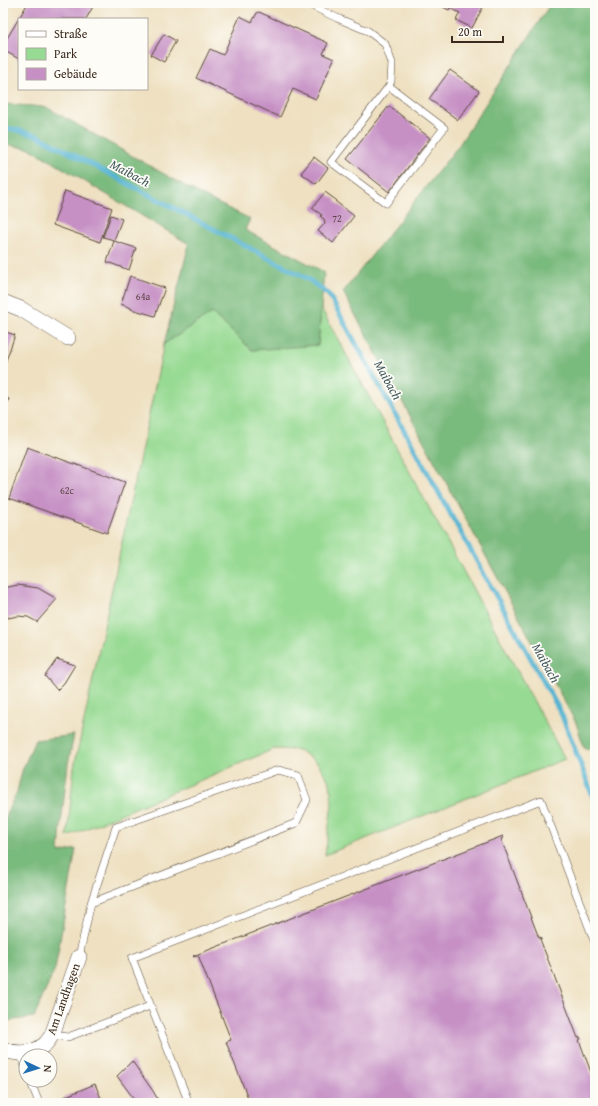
<svg xmlns="http://www.w3.org/2000/svg" width="598" height="1106" viewBox="0 0 598 1106" font-family="'Gentium Book Plus',serif">
<rect width="100%" height="100%" fill="#fdfcf7"/>
<filter id="ink" filterUnits="userSpaceOnUse"><feTurbulence type="fractalNoise" baseFrequency=".025" numOctaves="2"/><feDisplacementMap in="SourceGraphic" scale="8" xChannelSelector="R" yChannelSelector="G"/><feConvolveMatrix kernelMatrix="1 2 1 2 8 2 1 2 1" color-interpolation-filters="sRGB"/></filter>
<filter id="wash" filterUnits="userSpaceOnUse"><feTurbulence type="fractalNoise" baseFrequency=".012" numOctaves="4" result="noise"/><feDisplacementMap in="SourceGraphic" scale="16" xChannelSelector="R" yChannelSelector="G"/><feGaussianBlur stdDeviation="0.9" result="paint"/><feColorMatrix in="noise" values="0 0 0 0 0 0 0 0 0 0 0 0 0 0 0 0 0 1.4 0 .05"/><feComposite in="paint" operator="in"/></filter>
<g filter="url(#wash)">
<rect width="100%" height="100%" fill="#eee0c0"/>
<path fill="#97da93" stroke="#698258" d="M321,308L565,759L325,855L332,804L330,783L318,763L299,750L274,749L67,837L74,768L164,344L212,313L252,350L318,345Z"/>
<path fill="#79ba7d" stroke="#5a724e" d="M551,3H595V752L584,747L576,723L343,292L459,145Z
M3,104L46,107L201,195L250,219L245,230L324,272L318,345L252,350L212,313L164,344L189,244L31,149L3,144Z
M74,735L68,764L61,823L59,853L76,849L55,969L34,1017L8,1021L3,1019V896L8,880L3,878V829L8,810L17,792L22,771L35,740Z"/>
<g fill="none" stroke-linecap="round" stroke-linejoin="round">
<path stroke="#54b4d2" stroke-width="5" d="M3,129H13L38,136L308,279L329,295L561,713L595,802"/>
</g>
<g id="blocks">
<path fill="#c690c5" d="M28,3H95L86,19H19V59L3,50V45Z
M435,3H474L483,7L472,28L456,20L460,13L450,8L449,10Z
M259,12L328,43L323,54L334,59L316,99L293,89L280,117L196,78L210,49L223,55L240,16L252,22L257,13Z
M164,34L176,41L164,62L151,55Z
M450,70L479,91L458,120L429,99Z
M389,106L430,138L389,192L347,159Z
M314,157L328,168L316,184L301,173Z
M65,191L112,208L100,242L53,225Z
M325,192L336,200L335,201L354,216L333,243L318,231L325,223L324,219L320,216L322,215L312,208Z
M111,215L122,219L114,240L103,237Z
M114,241L136,248L129,270L107,262Z
M130,276L165,288L155,316L131,309V308L121,304Z
M3,331L15,335L3,369Z
M3,397L9,399L3,415Z
M27,447L125,482L107,533L9,498Z
M18,585L38,588L57,599L37,622L28,617L18,616L8,618L3,606V588Z
M57,659L75,665L64,683L57,690L45,676Z
M503,836V838L501,839L539,938L541,937L542,938L540,939L578,1038L580,1037L581,1039L579,1040L595,1083V1103H250L226,1042L231,1040L198,955L194,957L193,956Z
M132,1061L153,1091L160,1103H137L117,1076Z
M95,1084L103,1103H66L64,1097Z"/>
</g>
</g>
<g filter="url(#ink)">
<use href="#blocks" fill-opacity="0" stroke="#564536" stroke-width="1"/>
<g fill="none" stroke-linecap="round" stroke-linejoin="round">
<defs>
<path id="lane" d="M306,3L337,18L368,31L385,44L392,63L391,81L389,86L331,162L386,203L444,128L389,86
M79,957L91,903L296,823L307,800L298,775L278,770L116,827L91,903
M52,1035L68,1037L150,1006
M20,1053L26,1069
M30,1080L39,1103
M189,1103L132,958L541,800L595,943"/>
<path id="street" d="M3,302L21,309L68,338
M3,1049C15,1055 33,1054 44,1045C47,1043 49,1039 52,1035L79,957"/>
</defs>
<use href="#lane" stroke="#564536" stroke-width="8"/>
<use href="#street" stroke="#564536" stroke-width="16"/>
<use href="#lane" stroke="#fff" stroke-width="7"/>
<use href="#street" stroke="#fff" stroke-width="15"/>
</g>
</g>
<g text-anchor="middle" dominant-baseline="central" stroke-width="3.5" stroke-linejoin="round" paint-order="stroke">
<g font-size="10" fill="#5e4448">
<text x="337" y="218">72</text>
<text x="143" y="296">64a</text>
<text x="67" y="490">62c</text>
</g>
<g font-size="12" fill="#3b2a1e" stroke="#fdfcf7">
<text transform="translate(63 999) rotate(-70)">Am Landhagen</text>
</g>
<g font-size="13" font-style="italic" fill="#445a5d" stroke="#fdfcf7">
<text transform="translate(130 173) rotate(28)">Maibach</text>
<text transform="translate(388 380) rotate(61)">Maibach</text>
<text transform="translate(546 663) rotate(61)">Maibach</text>
</g>
</g>
<rect width="598" height="1106" fill="none" stroke="#fdfcf7" stroke-width="16"/>
<rect x="18" y="18" width="130" height="72" fill="#fdfcf7" stroke="#afa8a0"/>
<rect x="26" y="31" width="20" height="6" fill="#ffffff" stroke="#afa8a0"/>
<text x="54" y="38" font-size="12" fill="#3b2a1e">Straße</text>
<rect x="26" y="48" width="20" height="12" fill="#97da93" stroke="#afa8a0"/>
<text x="54" y="58" font-size="12" fill="#3b2a1e">Park</text>
<rect x="26" y="68" width="20" height="12" fill="#c690c5" stroke="#afa8a0"/>
<text x="54" y="78" font-size="12" fill="#3b2a1e">Gebäude</text>
<g transform="translate(38 1068) rotate(94)"><circle r="19" fill="#fdfcf7" stroke="#afa8a0"/>
<path d="M0-3L7 15L0 10L-7 15Z" fill="#1f6fb2"/>
<text y="-6" font-size="11" font-weight="bold" text-anchor="middle" fill="#3b2a1e">N</text>
</g>
<path d="M452 36v6h51v-6" fill="none" stroke="#3b2a1e" stroke-width="2"/>
<text x="458" y="36" font-size="12" fill="#3b2a1e" stroke="#fdfcf7" stroke-width="3" paint-order="stroke">20 m</text>
</svg>
